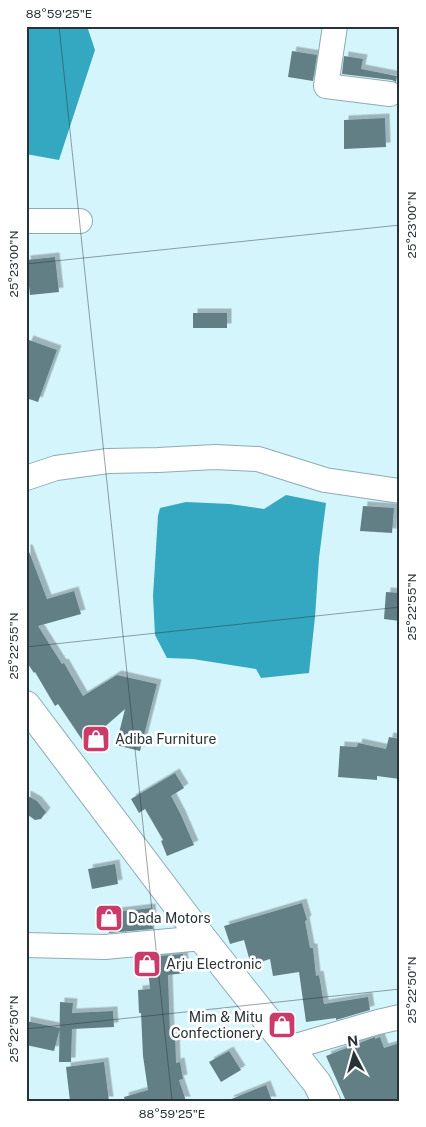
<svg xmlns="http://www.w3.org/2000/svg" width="426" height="1127" viewBox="0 0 426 1127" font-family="'Public Sans',sans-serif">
<defs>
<filter id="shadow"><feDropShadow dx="4.5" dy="-4.5" stdDeviation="0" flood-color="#0004"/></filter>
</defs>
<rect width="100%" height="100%" fill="#d5f5fd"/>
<path fill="#33a8c0" d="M26,26H87L95,50L59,160L26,154Z
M286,495L326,503L319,558L315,617L309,673L261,678L256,669L193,659L167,658L155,635L153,596L158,516L160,508L186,502L230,504L264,509Z"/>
<path fill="#627f86" filter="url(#shadow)" d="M292,51L317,55L313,81L288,77Z
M344,56L363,59L361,69L397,76L396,82L392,80L342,74Z
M385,118L386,147L344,149V120Z
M55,257L59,292L30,295L26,260Z
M193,313H227V328H193Z
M29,340L57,350L38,402L26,398V347Z
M363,506L394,508L392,533L360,531Z
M26,549H28L47,599L74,591L81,614L38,626L62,664L64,663L83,696L117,675L157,684L140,751L116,745L125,709L85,744L58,704L55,706L35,672L34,673L26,661Z
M386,592L400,593V621L384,619Z
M389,737L400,739V779L377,776V780L338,777L340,746L357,747L358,743L386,749Z
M175,773L184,788L171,796L181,815L194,845L167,856L161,841L163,840L145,809L139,813L131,799Z
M26,795L37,801L46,812L41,819L35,820L28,815L26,810Z
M115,864L118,884L92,889L88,869Z
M302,903L307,920L305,921L310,948H313L316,976L319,975L324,1004L368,997L370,1010L336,1020V1018L306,1022L299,972L273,976L270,959L251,965L244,940L230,944L224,926Z
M151,908L153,929L109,933L107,913Z
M183,954L185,973L168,975L170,1034L175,1033L176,1063L180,1062L183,1079L179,1080L186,1101H125L124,1097L148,1090L143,1056L141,1013H139L138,990L150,989L147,957Z
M60,1002L73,1003L72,1013L113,1011L114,1027L72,1029L71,1062H59Z
M26,1021L60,1028L54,1051L26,1045Z
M375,1037V1039L380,1037L384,1048L400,1043V1101H346L326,1056Z
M229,1051L241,1070L221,1082L209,1062Z
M104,1062L109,1101H70L66,1067Z
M266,1085L272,1101H229V1100Z"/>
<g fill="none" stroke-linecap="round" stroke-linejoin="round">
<defs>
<path id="minor" d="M335,26L326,86L390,94
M26,221H80
M26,478L56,468L108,461L158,460L215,457L258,459L325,480L400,491
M26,945L105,947L202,938
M289,1048L378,1022L400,1017"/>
<path id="major" d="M26,705L202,938L317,1083L326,1101"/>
</defs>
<use href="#minor" stroke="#8dabb2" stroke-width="26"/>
<use href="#major" stroke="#8dabb2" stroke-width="30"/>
<use href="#minor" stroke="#fff" stroke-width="24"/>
<use href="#major" stroke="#fff" stroke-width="28"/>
</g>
<path fill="none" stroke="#273336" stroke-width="1" stroke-opacity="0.45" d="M59,26L172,1101M26,264L400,225M26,647L400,607M26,1029L400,989"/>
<defs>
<symbol id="shop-square" viewBox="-11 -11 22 22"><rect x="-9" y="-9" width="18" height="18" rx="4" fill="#c93c6a" stroke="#fff"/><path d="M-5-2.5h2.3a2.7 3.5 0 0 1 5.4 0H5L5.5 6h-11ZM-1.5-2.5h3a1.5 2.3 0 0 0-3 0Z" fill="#fff"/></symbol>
</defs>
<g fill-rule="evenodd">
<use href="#shop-square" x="80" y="723" width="32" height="32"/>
<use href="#shop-square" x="93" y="902" width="32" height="32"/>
<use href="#shop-square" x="131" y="948" width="32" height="32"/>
<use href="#shop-square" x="266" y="1009" width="32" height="32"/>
</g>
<g text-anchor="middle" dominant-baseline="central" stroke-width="5" stroke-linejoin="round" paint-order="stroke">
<g font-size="14" fill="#273336" stroke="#fff" text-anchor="start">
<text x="115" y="739">Adiba Furniture</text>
<text x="128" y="918">Dada Motors</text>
<text x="166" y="964">Arju Electronic</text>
<text x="263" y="1017" text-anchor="end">Mim &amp; Mitu<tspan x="263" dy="16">Confectionery</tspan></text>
</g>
</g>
<rect width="426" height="1127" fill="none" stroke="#ffffff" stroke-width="55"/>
<g transform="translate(354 1054) rotate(354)" stroke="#ffffff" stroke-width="4" paint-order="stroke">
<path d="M0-4L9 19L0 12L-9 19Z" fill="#273336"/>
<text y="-8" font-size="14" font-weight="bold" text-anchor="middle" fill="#273336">N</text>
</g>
<rect x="28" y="28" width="370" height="1072" fill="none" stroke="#273336" stroke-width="2"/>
<g font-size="12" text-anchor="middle" fill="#273336">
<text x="59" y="18">88°59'25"E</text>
<text transform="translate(412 225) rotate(-90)" y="4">25°23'00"N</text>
<text transform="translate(14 264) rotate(-90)" y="4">25°23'00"N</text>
<text transform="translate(412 607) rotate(-90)" y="4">25°22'55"N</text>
<text transform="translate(14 646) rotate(-90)" y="4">25°22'55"N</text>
<text transform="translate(412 990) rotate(-90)" y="4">25°22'50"N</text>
<text transform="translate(14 1029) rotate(-90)" y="4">25°22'50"N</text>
<text x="172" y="1118">88°59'25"E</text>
</g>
</svg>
